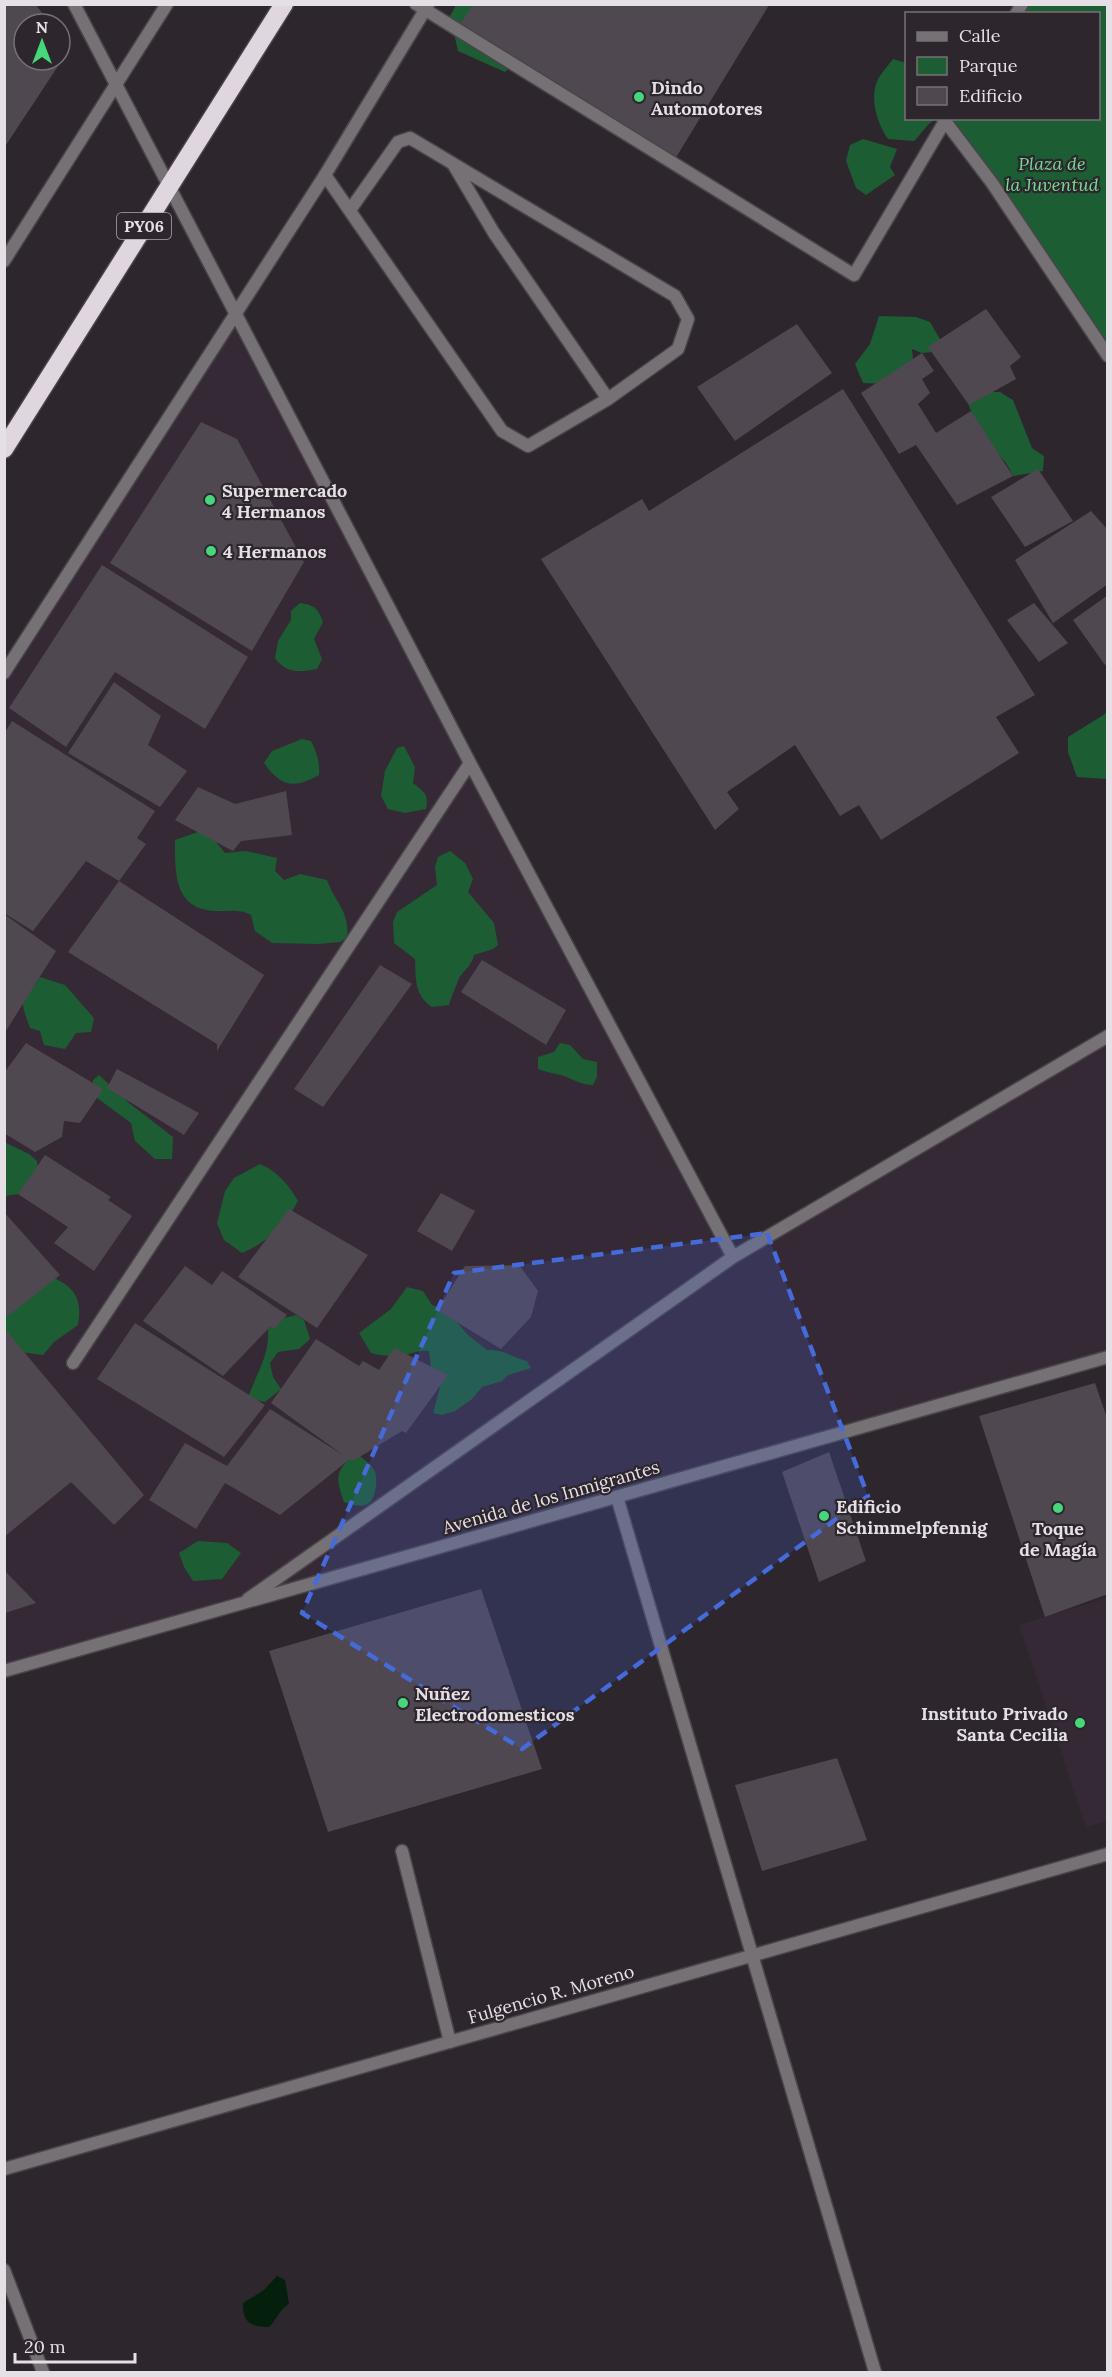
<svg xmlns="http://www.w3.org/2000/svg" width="1112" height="2377" viewBox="0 0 1112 2377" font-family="Lora,serif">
<rect width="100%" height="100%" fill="#2d262d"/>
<path fill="#352936" d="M235,315L733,1257L1107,1036V1357L5,1671V670Z
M1107,1598V1821L1086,1827L1019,1625Z"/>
<path fill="#1d5d33" d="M456,5H517L518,59L505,72L458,51L450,16Z
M1022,5H1107V356L947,118H1098V14L1016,13Z
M893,59L906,63V118L936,119C926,124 922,134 914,141L888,139C877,123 869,98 878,79C882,72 888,66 893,59Z
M863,139L897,149L890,167L895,175L866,195L856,188L846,161L850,145Z
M879,316L916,317L930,322L941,341L942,351L922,353L912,349L913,359L885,384L863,383L855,364L870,344Z
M986,392H1000L1013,400L1032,448L1044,456L1043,471L1013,476C1006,461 1000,453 985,447L968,403L975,394Z
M300,603C314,605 318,608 323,622L314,639L322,659L317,669C300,672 286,674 275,658L278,641L291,620V611Z
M1107,709V779L1077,777L1068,752V737L1105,714Z
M302,739L311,741C317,753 320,762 319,775C294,789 281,787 264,763L272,751Z
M404,746L415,767L413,783C424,792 429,794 426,809L405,813L388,809L381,796L385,771L397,748Z
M212,827L216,842L225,853L246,851L277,858L275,871L284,880L300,874L327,880C335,903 350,911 347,937L340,942L318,944L272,943L255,931L251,915C241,909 229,911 219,911C174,911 175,875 175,840Z
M450,851L465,863L473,879L468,892L494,923L498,945L493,949L474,955C470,970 462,970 458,981C455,989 451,997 449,1005L432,1007C414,995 416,979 415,959L394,943L393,922L397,912L437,885L435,867L438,857Z
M40,977L65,985L94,1018L91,1032L76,1033L65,1049L44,1045L40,1031L30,1028C17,992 23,1006 40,977Z
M560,1043L570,1045L583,1059L597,1062V1077L593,1085C581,1085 573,1079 561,1075C553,1073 546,1072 538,1069V1057L554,1052Z
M99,1075L129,1103L173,1137L172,1159H155L135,1141L131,1123L93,1095V1080Z
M4,1142L29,1154L37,1161L39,1175L18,1194L5,1196Z
M260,1164C277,1171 289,1185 298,1201C286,1224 265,1244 242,1253L224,1240L217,1223L225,1191L234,1178Z
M48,1275C73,1286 83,1296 78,1325L54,1342L43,1355L13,1351L5,1343L4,1311Z
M407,1287L423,1291L432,1305L446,1310L468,1335L487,1350C504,1349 511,1357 527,1361L531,1368L508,1375L502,1381L482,1387L472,1399L455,1411L442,1415L433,1413L440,1387L432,1376L429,1351C420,1350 414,1353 405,1355C393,1357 383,1356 371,1353L359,1333L391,1309Z
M296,1315L304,1320L310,1339L299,1349L278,1352L270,1363L273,1377L281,1389L265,1402L248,1398C256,1374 270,1355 268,1329L284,1318Z
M356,1453C362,1458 370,1463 374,1470C376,1474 377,1480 376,1484C375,1506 364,1510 344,1502C335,1476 335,1471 356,1453Z
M198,1541L227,1543L241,1553L222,1579L193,1581L184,1567L179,1553Z"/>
<path fill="#051f0d" d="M277,2276L285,2280L289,2304C279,2310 277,2319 269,2327C251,2327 242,2322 243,2303L264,2290Z"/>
<path fill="#504851" d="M4,4H35L51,24H24V60H60V36L70,48L4,148Z
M473,5H769L672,164L456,30Z
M986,309L1021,357L1010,366L1016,379L969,405L928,347Z
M797,324L832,373L735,441L697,387Z
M922,353L934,371L922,379L930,393L918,404L936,433L971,411L1013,476L957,505L916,445L899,454L861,393Z
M843,389L1035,695L996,717L1019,753L881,840L859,805L840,816L795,745L727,792L739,809L715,830L541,559L642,499L649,511Z
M201,422L237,439L304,562L252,651L110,563Z
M1038,469L1073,521L1025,547L991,497Z
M1091,511L1108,530V584L1053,623L1015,560Z
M102,565L248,657L205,729L115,672L66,747L9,708Z
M1108,595V663L1105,665L1073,620Z
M1034,603L1068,643L1039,662L1007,620Z
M114,682L161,716L148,745L187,771L160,807L68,753Z
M12,721L155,811L137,838L146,844L119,881L86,861L33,931L4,913V734Z
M198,787L235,804L286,791L292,835L241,841L233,851L216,842L175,820Z
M119,881L264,975L217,1051V1044L68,952Z
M4,914L56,951L4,1034Z
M482,960L566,1010L546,1045L461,992Z
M380,965L412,984L323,1107L294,1089Z
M26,1043L103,1089L80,1123L64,1121L62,1137L35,1152L4,1133V1073Z
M117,1069L199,1113L184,1135L107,1088Z
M45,1155L111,1197L108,1200L132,1216L94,1271L54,1243L68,1227L18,1194Z
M441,1193L475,1211L452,1251L417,1231Z
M289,1209L368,1255L317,1328L238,1277Z
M4,1212L60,1275L8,1316L4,1311Z
M519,1265L538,1291L531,1317L501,1349L437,1310L465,1266Z
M185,1266L212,1285L222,1271L287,1315L274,1329L270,1327L268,1329L223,1376L143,1321Z
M135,1323L265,1405L224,1457L97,1379Z
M4,1328L144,1495L114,1525L71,1482L4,1537Z
M316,1339L359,1366L363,1361L379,1370L394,1348L448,1375L406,1433L402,1431L353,1461L350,1459L280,1515L225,1483L196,1529L149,1500L185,1443L227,1466L270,1409L343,1455L271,1403Z
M1095,1383L1108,1421V1594L1045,1617L979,1416Z
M829,1452L866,1561L819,1582L782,1472Z
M5,1571L36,1603L5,1613Z
M481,1589L542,1769L328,1832L269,1651Z
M837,1758L867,1840L762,1871L735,1785Z"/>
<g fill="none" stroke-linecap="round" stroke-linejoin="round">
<defs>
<path id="lane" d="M325,175L502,431L528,446L608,399L494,233L453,164
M350,210L398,142L410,138L675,296L688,319L678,349L608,399
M402,1851L450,2042"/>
<path id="street" d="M74,4L470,763L733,1257
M416,4L854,275L945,121L992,183L1108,356
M1016,14L1022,4
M4,261L167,4
M4,673L325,175L428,5
M73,1363L470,763
M617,1497L875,2372
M248,1599L733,1257L1108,1036
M4,1671L1108,1357
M4,2169L1108,1854
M4,2270L43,2372"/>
<path id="highway" d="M4,449L284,4"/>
</defs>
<use href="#lane" stroke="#4a444a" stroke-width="15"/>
<use href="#street" stroke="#4a444a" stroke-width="15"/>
<use href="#highway" stroke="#4a444a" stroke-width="21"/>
<use href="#lane" stroke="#757175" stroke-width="12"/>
<use href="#street" stroke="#757175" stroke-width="12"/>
<use href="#highway" stroke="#e0d6e0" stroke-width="18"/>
</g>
<path fill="#456bdb" fill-opacity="0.2" stroke="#456bdb" stroke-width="4.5" stroke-dasharray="12 8" stroke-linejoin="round" d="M767,1233L868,1496L522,1749L302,1613L454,1273Z"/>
<g fill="#45d77a" stroke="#2d262d" stroke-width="2">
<circle cx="639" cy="97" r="6"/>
<circle cx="210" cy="500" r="6"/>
<circle cx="211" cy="551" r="6"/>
<circle cx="1058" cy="1508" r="6"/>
<circle cx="824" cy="1516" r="6"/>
<circle cx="403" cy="1703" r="6"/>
<circle cx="1080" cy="1723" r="6"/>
</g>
<g text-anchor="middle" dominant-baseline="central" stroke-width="4.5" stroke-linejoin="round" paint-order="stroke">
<rect fill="#2d262d" stroke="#aea8ae" stroke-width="1.5" x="117" y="213" width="54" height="26" rx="4.5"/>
<g font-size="16" font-weight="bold" fill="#e5e0e5">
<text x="144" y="226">PY06</text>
</g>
<g font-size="18" font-weight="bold" fill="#e5e0e5" stroke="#2d262d" text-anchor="start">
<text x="651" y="87">Dindo<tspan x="651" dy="21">Automotores</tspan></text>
<text x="222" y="490">Supermercado<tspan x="222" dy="21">4 Hermanos</tspan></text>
<text x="223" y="551">4 Hermanos</text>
<text x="836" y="1506">Edificio<tspan x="836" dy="21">Schimmelpfennig</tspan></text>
<text x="1058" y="1528" text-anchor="middle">Toque<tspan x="1058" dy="21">de Magía</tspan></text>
<text x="415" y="1693">Nuñez<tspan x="415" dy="21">Electrodomesticos</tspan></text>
<text x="1068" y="1713" text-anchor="end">Instituto Privado<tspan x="1068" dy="21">Santa Cecilia</tspan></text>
</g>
<g font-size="18" font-style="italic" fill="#73de92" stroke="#2d262d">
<text x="1052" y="163">Plaza de<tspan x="1052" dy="21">la Juventud</tspan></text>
</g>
<g font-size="18" fill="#e5e0e5" stroke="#2d262d">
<text transform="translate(551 1497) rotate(-16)">Avenida de los Inmigrantes</text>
<text transform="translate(551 1994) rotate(-16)">Fulgencio R. Moreno</text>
</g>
</g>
<rect width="1112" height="2377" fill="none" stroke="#e5e0e5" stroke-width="12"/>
<rect x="905" y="12" width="195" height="108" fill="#2d262d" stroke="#777077" stroke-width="1.5"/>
<rect x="917" y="32" width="30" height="9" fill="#757175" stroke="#777077" stroke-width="1.5"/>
<text x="959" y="42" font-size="18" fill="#e5e0e5">Calle</text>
<rect x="917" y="57" width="30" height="18" fill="#1d5d33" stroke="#777077" stroke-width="1.5"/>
<text x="959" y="72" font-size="18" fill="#e5e0e5">Parque</text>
<rect x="917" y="87" width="30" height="18" fill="#504851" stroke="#777077" stroke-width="1.5"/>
<text x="959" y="102" font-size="18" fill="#e5e0e5">Edificio</text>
<g transform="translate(42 42)"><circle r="28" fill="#2d262d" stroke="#777077" stroke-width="1.5"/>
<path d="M0-4.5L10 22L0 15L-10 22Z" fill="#45d77a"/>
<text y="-9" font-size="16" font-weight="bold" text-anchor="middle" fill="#e5e0e5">N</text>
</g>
<path d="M15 2353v9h120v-9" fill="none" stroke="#e5e0e5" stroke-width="3"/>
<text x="24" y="2353" font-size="18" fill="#e5e0e5" stroke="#2d262d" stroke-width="4.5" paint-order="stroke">20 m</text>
</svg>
